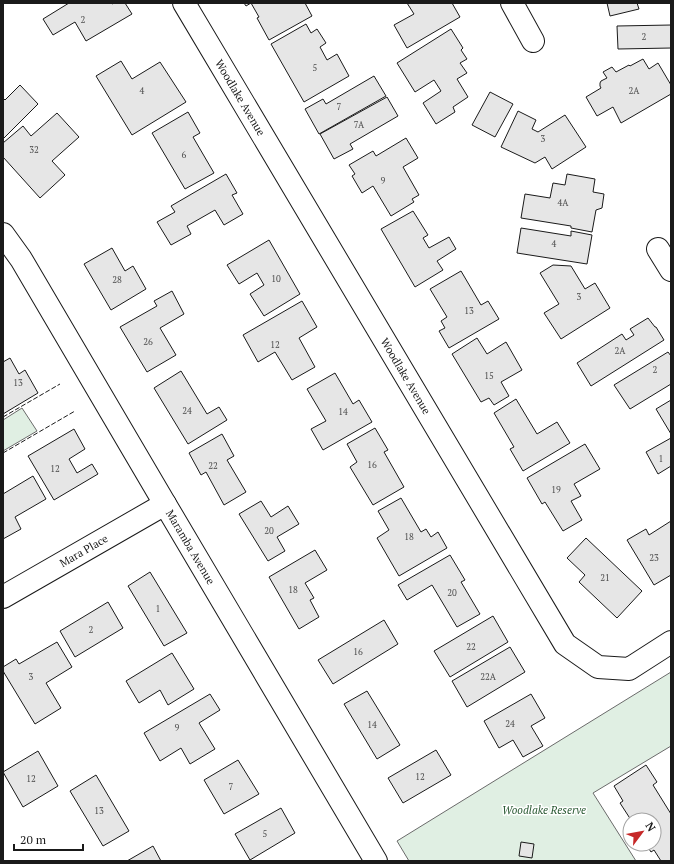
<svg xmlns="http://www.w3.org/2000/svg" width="674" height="864" viewBox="0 0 674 864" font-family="'PT Serif',serif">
<rect width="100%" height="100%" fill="#fff"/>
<path fill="#e0efe3" stroke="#6a6a6a" d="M22,408L37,431L3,451V420Z
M671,672V746L593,793L636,861H409L397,841Z"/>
<path fill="#e6e6e6" stroke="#1a1a1a" d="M69,3H112V4L114,3H125L132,14L86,41L75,22L53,35L43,19Z
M244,3H305L312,16L269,40L257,18L259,17L251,3L246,6Z
M407,3H452L460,17L407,48L394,25L414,14Z
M607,3H637L639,9L610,16Z
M306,24L311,33L317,29L326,43L320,47L327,60L337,54L349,76L304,102L271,44Z
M671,25V48L618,49L617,26Z
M451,29L463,48L461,50L467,59L460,63L467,73L457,79L468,97L453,107L455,112L436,124L423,103L441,91L434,80L415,92L397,63Z
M643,59L649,69L658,63L671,85V94L621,123L613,107L597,116L586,97L601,88L600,86V83L601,81L607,78L603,72L612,67L616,72L629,65L630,66Z
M121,61L132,79L160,62L186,102L132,135L96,76Z
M374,76L386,96L319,134L305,109L323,99L326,104Z
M20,85L38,104L3,139V98L5,100Z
M490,92L513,104L495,137L472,125Z
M387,97L398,116L350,144L353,149L334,159L320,134Z
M518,111L536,120L532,129L538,132L565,115L586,147L552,169L545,157L535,163L501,147Z
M188,112L200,133L193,137L214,173L185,189L152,133Z
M57,113L79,137L52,161L65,175L40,198L3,157V143L23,126L31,136Z
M406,138L418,158L403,167L419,195L412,199L414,202L391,216L373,186L362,193L352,176L355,174L349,165L373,151L376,156Z
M226,174L237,193L232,195L243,214L224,225L215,210L187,226L191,234L171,245L157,222L175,212L171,206Z
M567,174L595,179L593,192L604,194L602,208L596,210L592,232L571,228V226L521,218L525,194L550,198L553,183L565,185Z
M413,211L428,235L423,238L429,248L449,237L456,249L437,261L443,270L415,287L381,229Z
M521,228L571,236V231L592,235L587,264L517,253Z
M269,240L300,294L264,316L250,294L264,285L257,273L239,284L227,265Z
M112,248L125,271L133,266L146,289L111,310L84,264Z
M553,265L571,266L585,289L595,283L610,308L561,339L544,313L559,304L540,273Z
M461,271L481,305L488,301L499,319L449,348L439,331L445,328L441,321L447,317L430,289Z
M172,291L184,314L160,328L176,355L147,372L120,327L157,306L154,301Z
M302,301L317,327L299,338L315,367L292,380L275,352L258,362L243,335Z
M648,318L655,327H656L664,340L591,386L577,363L622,334L626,340L634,335L630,329Z
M477,338L487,354L506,342L522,370L501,382L509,396L494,405L489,398L481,402L452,354Z
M668,352L671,356V384L630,409L614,385Z
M10,358L19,374L25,370L38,393L3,414V362Z
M181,371L207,414L219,407L227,420L188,444L154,388Z
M335,373L353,404L359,400L372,422L323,450L311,429L326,421L307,389Z
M516,399L537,434L557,422L570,443L523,471L510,449L514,447L494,413Z
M671,400V434L656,409Z
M375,428L388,450L384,452L404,487L373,505L350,467L357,462L347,444Z
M74,429L85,449L69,459L77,473L92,464L98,474L54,500L28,456Z
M222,434L234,456L227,460L246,492L224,505L206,472L201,475L189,453Z
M671,438V466L658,474L646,452Z
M585,444L600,469L574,484L581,496L571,501L582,520L563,531L545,502L542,504L527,478Z
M33,476L46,499L15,517L21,529L3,539V494Z
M401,498L421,532L426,529L431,537L438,532L447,548L399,576L377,538L389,530L378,511Z
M261,501L271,517L288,506L299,524L277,537L285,551L268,561L239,514Z
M671,521V575L654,585L627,540L646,529L649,535Z
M586,538L642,591L617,618L579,582L585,575L567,558Z
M315,550L327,570L305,583L314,598L310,600L319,617L299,629L269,577Z
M450,555L465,580L461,582L480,614L457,627L432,585L407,600L398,585Z
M150,572L187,633L164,646L128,586Z
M108,602L123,628L75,657L60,631Z
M493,616L508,642L450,677L434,651Z
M384,620L398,644L333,684L318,660Z
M57,642L72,667L46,683L61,708L35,724L3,671V667L16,659L19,664Z
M510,647L525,672L467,707L452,681Z
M172,653L194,689L168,705L160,690L139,703L126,681Z
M367,691L400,745L377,759L344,704Z
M210,694L220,710L199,723L215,749L190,764L181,748L160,761L144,733Z
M531,694L545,718L531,726L543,746L523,757L513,740L499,748L484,721Z
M436,750L451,775L403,803L388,778Z
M38,751L58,786L23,807L3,772Z
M238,760L259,794L224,814L204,780Z
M646,765L657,782L653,785L671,814V861H661L654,850L651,852L646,844H654V820H631L620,803L623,801L614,786Z
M96,775L129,831L103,846L70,791Z
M281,808L295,833L250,860L235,834Z
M521,842L534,844L532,858L519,856Z
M153,846L161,861H127Z"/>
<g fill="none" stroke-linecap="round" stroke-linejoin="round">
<defs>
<g id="minor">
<path id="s1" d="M184,3L565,644L598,667L629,669L671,642"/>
<path d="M512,3L533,41"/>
<path id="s2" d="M3,234L21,259L165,504L376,861"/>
<path d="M658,249L671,270"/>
<path id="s3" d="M3,597L165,504"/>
</g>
</defs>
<use href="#minor" stroke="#1a1a1a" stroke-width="24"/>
<use href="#minor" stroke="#fff" stroke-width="22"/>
<path stroke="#1a1a1a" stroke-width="1" stroke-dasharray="5 2" stroke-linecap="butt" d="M3,417L60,384
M3,453L75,411"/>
</g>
<g text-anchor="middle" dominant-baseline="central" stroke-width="3" stroke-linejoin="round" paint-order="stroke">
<g font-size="9" fill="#4d4d4d">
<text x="83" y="20">2</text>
<text x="644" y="37">2</text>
<text x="315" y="68">5</text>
<text x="142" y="91">4</text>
<text x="634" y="91">2A</text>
<text x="339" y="107">7</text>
<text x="359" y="125">7A</text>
<text x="543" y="139">3</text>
<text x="34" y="150">32</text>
<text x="184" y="155">6</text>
<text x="383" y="181">9</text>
<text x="563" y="203">4A</text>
<text x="554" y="244">4</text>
<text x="276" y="279">10</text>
<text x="117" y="280">28</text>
<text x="579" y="297">3</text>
<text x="469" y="311">13</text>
<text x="148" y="342">26</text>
<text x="275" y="345">12</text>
<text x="620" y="351">2A</text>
<text x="655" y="370">2</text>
<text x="489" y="376">15</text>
<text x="18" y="383">13</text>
<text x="187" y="411">24</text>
<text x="343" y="412">14</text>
<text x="661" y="459">1</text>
<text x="372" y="465">16</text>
<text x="213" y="466">22</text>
<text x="55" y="469">12</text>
<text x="556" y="490">19</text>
<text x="269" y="531">20</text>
<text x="409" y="537">18</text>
<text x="654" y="558">23</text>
<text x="605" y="578">21</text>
<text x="293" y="590">18</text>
<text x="452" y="593">20</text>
<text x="158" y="609">1</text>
<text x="91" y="630">2</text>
<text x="471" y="647">22</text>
<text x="358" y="652">16</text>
<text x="31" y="677">3</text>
<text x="488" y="677">22A</text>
<text x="510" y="724">24</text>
<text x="372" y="725">14</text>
<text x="177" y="728">9</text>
<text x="420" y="777">12</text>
<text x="31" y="779">12</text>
<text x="231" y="787">7</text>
<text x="99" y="811">13</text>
<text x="265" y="834">5</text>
</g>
<g font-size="11" fill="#1a1a1a" stroke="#fff">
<text stroke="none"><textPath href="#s1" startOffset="110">Woodlake Avenue</textPath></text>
<text stroke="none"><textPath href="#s1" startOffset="434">Woodlake Avenue</textPath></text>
<text stroke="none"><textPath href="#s2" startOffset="365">Maramba Avenue</textPath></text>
<text stroke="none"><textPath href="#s3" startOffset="93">Mara Place</textPath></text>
</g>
<g font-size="11" font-style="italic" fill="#2b5a34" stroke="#fff">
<text x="544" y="810">Woodlake Reserve</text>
</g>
</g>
<rect width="674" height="864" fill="none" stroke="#1a1a1a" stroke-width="8"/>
<g transform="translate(642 832) rotate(58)"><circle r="19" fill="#ffffff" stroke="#a3a3a3"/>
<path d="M0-3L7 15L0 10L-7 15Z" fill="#c62828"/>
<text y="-6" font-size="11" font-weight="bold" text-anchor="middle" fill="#1a1a1a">N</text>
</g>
<path d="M14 844v6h69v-6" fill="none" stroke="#1a1a1a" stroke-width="2"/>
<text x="20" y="844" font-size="12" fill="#1a1a1a" stroke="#ffffff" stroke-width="3" paint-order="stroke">20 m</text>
</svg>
